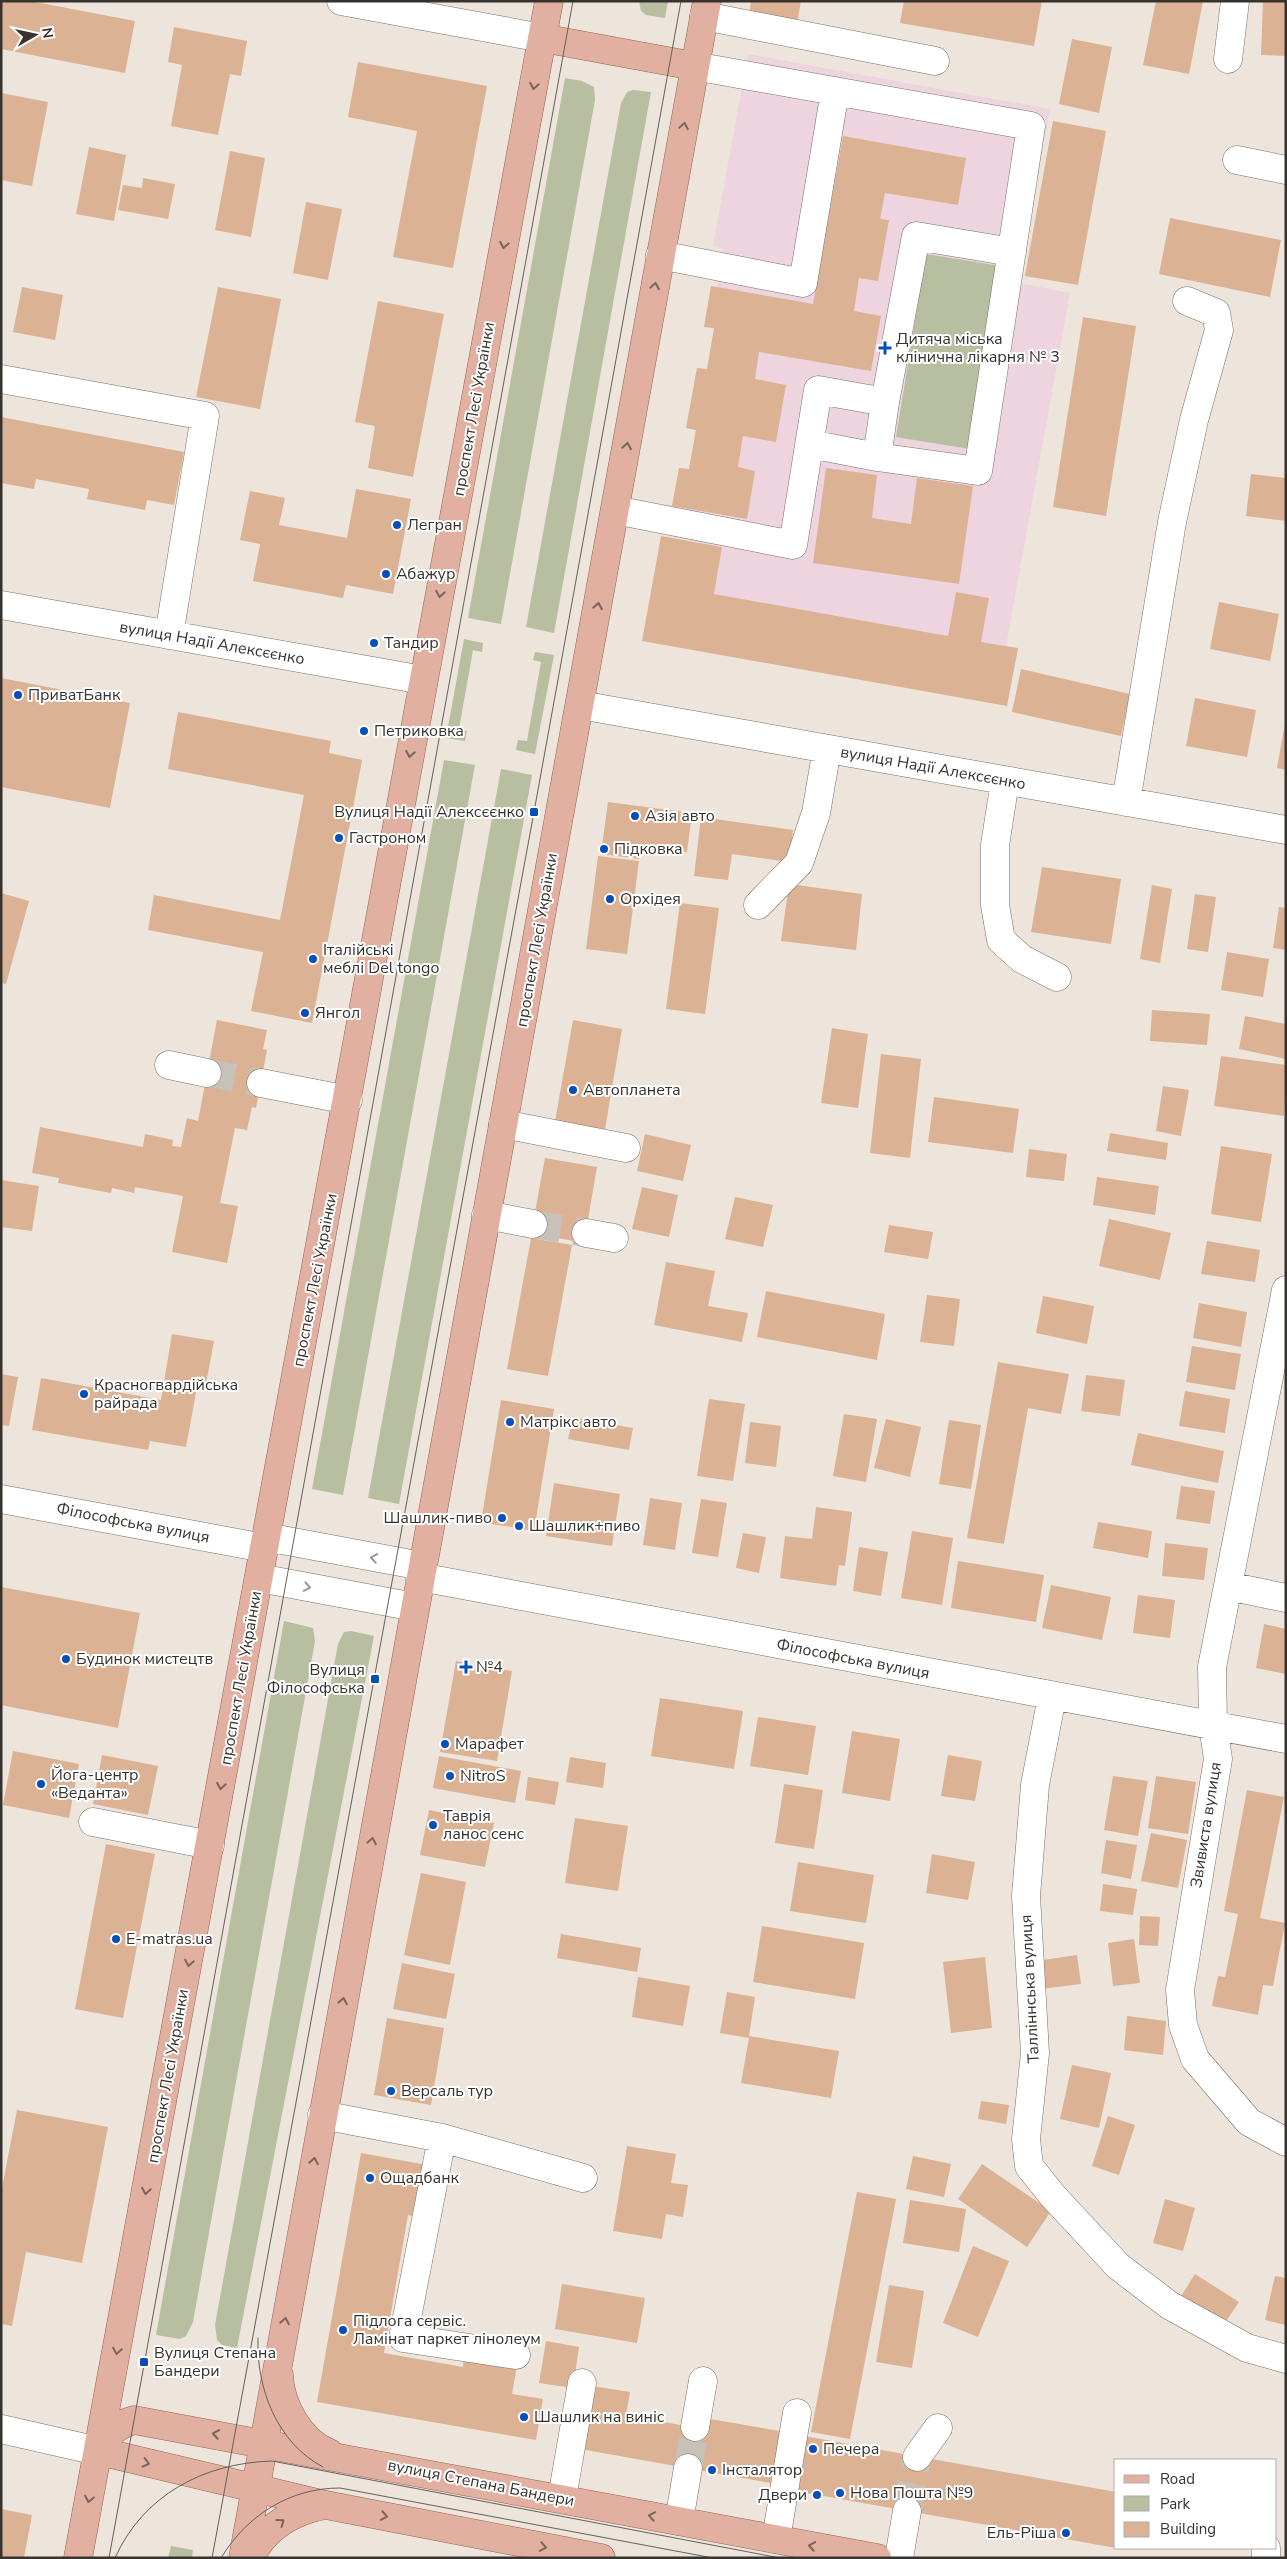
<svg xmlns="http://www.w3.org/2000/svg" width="1287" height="2559" viewBox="0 0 1287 2559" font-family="'Nunito Sans',sans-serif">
<rect width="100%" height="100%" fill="#ede4dc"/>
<path fill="#edd4df" d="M748,54L1050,109L1019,283L1070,293L1006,646L981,642L989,598L956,592L948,636L714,594L722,547L667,536L679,468L689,469L696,430L686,428L697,368L707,369L714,329L704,327L711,286L717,287L724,249L713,246Z"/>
<path fill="#b7bfa0" d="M639,1H668L665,18L646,15L641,11Z
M565,78L582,81L594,87L595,100L501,624L468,618Z
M633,90L651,92L554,633L526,627L621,103L627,92Z
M926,254L1000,266L970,449L896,437Z
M464,639L483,643L482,652L473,650L459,729L467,731L465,741L446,738Z
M535,652L554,655L535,754L516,750L518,740L527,741L541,662L533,660Z
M444,760L475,765L343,1495L312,1489Z
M501,769L532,775L399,1504L368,1498Z
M284,1621L313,1628L315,1641L193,2322L186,2336L180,2339L156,2335Z
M351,1631L374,1636L237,2348L222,2345L217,2340L215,2325L338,1644L344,1632Z
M171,2546L193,2550L192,2558H168Z"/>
<path fill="#dcb294" d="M1,1H30L135,21L125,73L1,49Z
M751,1H801L797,24L749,16Z
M904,1H1042L1034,46L900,23Z
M1156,1H1203L1189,74L1143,65Z
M1263,1H1286V56L1261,55Z
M174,27L247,41L241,76L230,74L218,135L171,126L182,65L168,62Z
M1072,39L1112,47L1099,113L1059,104Z
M358,62L487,86L453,268L393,257L417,131L348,117Z
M1,93L48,102L32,186L1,180Z
M1053,121L1106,131L1078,285L1025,276Z
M843,136L966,158L958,205L885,193L880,219L889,220L878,281L859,278L854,311L881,316L871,371L759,352L755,379L786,385L776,442L743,436L738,467L755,471L747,519L672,506L679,468L689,469L696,430L686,428L697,368L707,369L714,328L704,327L711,286L813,304Z
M89,147L126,155L114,221L76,214Z
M230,151L265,158L251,237L215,230Z
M143,178L175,184L168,219L118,210L123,185L142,188Z
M306,202L342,209L328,280L293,273Z
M1170,218L1281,240L1270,297L1159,274Z
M22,287L63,295L55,340L13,332Z
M218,287L281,299L260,409L196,397Z
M378,301L444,314L413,477L368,468L375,426L355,422Z
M1083,317L1136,326L1106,516L1053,507Z
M1,417L184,452L174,505L147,500L145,510L87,499L89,489L36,479L34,489L1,483Z
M826,468L877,475L872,518L911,524L917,478L973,486L959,584L813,563Z
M1251,474L1286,478V521L1246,516Z
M356,489L411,499L393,594L346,585L343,598L253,581L260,544L240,540L250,491L285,498L279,525L347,538Z
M661,536L722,547L714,594L948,636L956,592L989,598L981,642L1018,648L1007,706L642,641Z
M1219,602L1279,614L1270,661L1210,649Z
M1021,669L1130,694L1121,736L1012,712Z
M1,678L130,703L110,808L1,787Z
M1195,698L1256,710L1247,757L1186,746Z
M178,712L331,741L329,753L362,760L312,1023L251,1011L263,952L148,930L154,895L280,920L304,795L168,769Z
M1285,723H1286V770L1277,768Z
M608,802L692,813L687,852L641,846L639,859L601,854Z
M701,817L793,830L789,862L732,854L728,880L694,876Z
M598,856L639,861L627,954L586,949Z
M1042,867L1121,879L1111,944L1031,932Z
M789,884L862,894L856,950L781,941Z
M1152,885L1172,889L1160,963L1140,959Z
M1,893L29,901L6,984L1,983Z
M1195,894L1216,897L1208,952L1187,949Z
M680,903L719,908L705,1014L666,1009Z
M1279,907L1286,908V950L1273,948Z
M1227,952L1269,959L1263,997L1221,990Z
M1152,1010L1210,1014L1207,1045L1150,1041Z
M1245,1016L1286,1024V1059L1239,1049Z
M217,1020L267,1030L263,1049L267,1050L256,1108L252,1107L247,1130L235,1128L220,1203L238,1206L227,1263L172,1252L183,1196L135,1187L134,1193L112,1188L111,1193L58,1183L59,1178L32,1173L40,1127L143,1147L145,1134L173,1140L172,1146L181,1147L187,1118L198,1121Z
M573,1020L622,1029L604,1135L554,1127Z
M832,1028L868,1034L858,1108L821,1103Z
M881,1054L921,1059L910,1158L870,1153Z
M1221,1056L1286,1065L1284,1116L1214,1106Z
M1163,1086L1189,1090L1181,1136L1156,1131Z
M934,1097L1019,1109L1013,1153L928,1142Z
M1110,1133L1168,1143L1166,1160L1107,1151Z
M645,1134L691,1145L683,1181L637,1171Z
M1221,1146L1272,1154L1261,1222L1211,1214Z
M1029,1149L1067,1154L1064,1181L1026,1177Z
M545,1158L597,1167L584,1243L531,1233Z
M1097,1177L1159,1186L1155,1215L1093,1205Z
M1,1180L39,1186L32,1231L1,1227Z
M642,1187L678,1195L669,1237L632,1229Z
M735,1197L773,1205L763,1247L725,1239Z
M1109,1219L1171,1233L1160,1280L1099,1266Z
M889,1225L933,1232L928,1259L884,1252Z
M531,1238L572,1245L548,1376L507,1369Z
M1207,1241L1260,1250L1255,1282L1201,1274Z
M666,1262L715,1271L708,1306L748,1313L742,1342L654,1325Z
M766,1291L885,1314L877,1360L757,1337Z
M927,1295L960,1299L954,1346L920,1342Z
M1043,1296L1094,1306L1087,1344L1036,1333Z
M1199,1303L1247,1312L1241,1347L1193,1338Z
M172,1334L214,1341L205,1389L197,1387L186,1447L150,1441L148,1450L32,1430L41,1378L161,1400Z
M1192,1346L1241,1354L1235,1390L1186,1382Z
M998,1362L1069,1374L1061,1414L1028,1408L1004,1544L967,1538Z
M1,1374L18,1377L9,1426L1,1425Z
M1086,1375L1125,1380L1120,1416L1081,1411Z
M1185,1391L1230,1399L1225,1433L1179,1426Z
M709,1399L745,1404L733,1481L697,1476Z
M501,1400L554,1409L534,1531L481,1522Z
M844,1414L877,1419L866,1482L833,1476Z
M573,1417L633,1428L629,1450L568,1439Z
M886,1419L921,1427L910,1477L874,1468Z
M949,1420L981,1425L971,1489L939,1484Z
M750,1422L781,1426L776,1467L745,1463Z
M1138,1433L1224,1451L1218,1483L1131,1465Z
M554,1483L620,1494L612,1546L546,1536Z
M1181,1486L1215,1491L1210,1524L1176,1519Z
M650,1498L682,1503L675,1550L643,1545Z
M701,1499L727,1503L718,1557L692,1553Z
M816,1507L852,1512L845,1566L839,1565L836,1586L780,1578L785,1536L812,1539Z
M1098,1522L1152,1531L1148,1558L1093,1548Z
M912,1531L953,1538L942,1605L901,1598Z
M743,1533L766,1537L759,1573L736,1568Z
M1165,1543L1208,1548L1204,1580L1162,1576Z
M859,1547L888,1552L881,1596L853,1591Z
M958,1561L1044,1575L1036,1622L951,1608Z
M1051,1585L1111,1597L1102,1640L1042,1628Z
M1,1587L140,1613L118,1728L1,1705Z
M1138,1595L1175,1600L1170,1638L1133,1633Z
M1264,1624L1286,1629V1674L1256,1668Z
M456,1661L512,1671L497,1761L440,1752Z
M660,1698L743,1711L734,1769L651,1756Z
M758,1717L816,1726L808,1775L750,1766Z
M852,1731L900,1739L890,1801L842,1793Z
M13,1751L79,1764L69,1818L3,1805Z
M102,1755L158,1766L148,1815L93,1804Z
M948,1755L982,1761L975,1801L941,1796Z
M439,1756L521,1771L515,1803L433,1788Z
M570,1757L606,1763L603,1788L566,1782Z
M1113,1776L1148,1781L1138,1836L1104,1830Z
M1156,1776L1196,1782L1188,1834L1148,1828Z
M528,1777L559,1782L555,1805L525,1800Z
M784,1784L823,1790L814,1849L775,1843Z
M1247,1790L1284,1797L1260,1918L1285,1923L1273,1986L1263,1985L1258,2015L1212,2006L1218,1976L1225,1977L1238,1914L1224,1911Z
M429,1810L494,1823L485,1867L420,1855Z
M575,1818L628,1826L618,1891L565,1883Z
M1151,1833L1187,1840L1178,1888L1141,1881Z
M1106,1840L1137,1845L1131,1879L1101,1873Z
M106,1844L155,1854L123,2018L75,2009Z
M932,1854L975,1862L968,1900L926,1893Z
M798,1862L874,1875L866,1923L790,1911Z
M421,1873L466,1882L450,1965L404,1955Z
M1103,1884L1137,1889L1133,1915L1100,1911Z
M1140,1916L1160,1917L1158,1946L1139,1945Z
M762,1926L864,1943L855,1999L753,1982Z
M561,1934L641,1948L637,1972L557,1958Z
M1134,1939L1140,1983L1113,1986L1108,1943Z
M1077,1955L1081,1984L1041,1989L1036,1961Z
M985,1957L992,2028L951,2033L943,1962Z
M402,1963L455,1974L446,2019L393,2009Z
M638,1977L690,1986L683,2026L632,2017Z
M727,1992L755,1997L749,2036L839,2051L831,2098L741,2083L749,2038L720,2033Z
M1127,2016L1166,2021L1163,2055L1124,2050Z
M387,2018L444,2028L431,2105L374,2095Z
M1072,2065L1111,2073L1099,2128L1060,2119Z
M981,2101L1009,2105L1006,2124L978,2119Z
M17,2110L108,2127L82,2263L26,2252L12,2326L1,2324V2193Z
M1108,2116L1135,2125L1119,2175L1092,2166Z
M627,2146L676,2154L671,2183L688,2185L683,2217L666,2214L662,2239L613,2231Z
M361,2153L427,2165L417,2217L408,2215L384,2353L463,2367L464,2357L517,2366L512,2394L543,2399L536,2440L317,2402Z
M913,2156L951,2164L944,2197L906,2189Z
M982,2164L1051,2211L1027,2247L958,2199Z
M857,2192L896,2199L850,2439L811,2432Z
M1165,2199L1195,2208L1183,2251L1153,2243Z
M910,2200L966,2209L959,2252L903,2243Z
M973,2246L1009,2261L978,2337L943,2323Z
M1195,2274L1239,2302L1221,2329L1178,2301Z
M1275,2276L1286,2278V2325L1265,2320Z
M562,2284L645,2298L637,2343L555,2329Z
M889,2285L924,2291L912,2368L876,2362Z
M546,2341L579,2347L573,2388L539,2383Z
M592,2386L630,2392L626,2415L702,2429L704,2418L785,2432L776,2484L580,2449Z
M804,2436L1116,2492V2548L795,2491Z
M1,2509L32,2515L24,2558H1Z"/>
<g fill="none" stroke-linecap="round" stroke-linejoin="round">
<path stroke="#c8c1b9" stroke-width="28" stroke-dasharray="28 14" stroke-linecap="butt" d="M207,1073L261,1083
M533,1224L586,1233
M688,2468L695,2427
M907,2511L917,2457"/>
<defs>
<path id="minor" d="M341,1L542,38
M704,16L935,61
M1228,59L1235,1
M694,66L1031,126L978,471L877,457
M1237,160L1286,170
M660,255L803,283L835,91
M1,379L205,416L169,635
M810,444L877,457L885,402
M615,510L793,545L818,390L885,402L916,236L1012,252
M1,605L423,680
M580,705L1286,830
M1005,781L995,845V905L1001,940L1022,959L1057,977
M1126,802L1172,522L1194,420L1219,330L1216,313L1187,301
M758,905L799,863L816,813L827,749
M169,1065L207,1073
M261,1083L348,1100
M503,1124L626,1148
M486,1215L533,1224
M586,1233L614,1238
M1286,1290L1212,1667L1213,1725L1218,1759L1180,1990L1183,2025L1195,2059L1249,2122L1286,2142
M1,1499L264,1548
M266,1537L422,1566
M420,1577L1286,1739
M259,1578L415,1607
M1228,1586L1286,1598
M1052,1697L1035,1785L1026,1896L1035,2053L1026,2139L1029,2166L1052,2195L1118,2266L1169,2305L1247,2348L1286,2359
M93,1822L210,1845
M322,2115L442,2138L583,2178
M442,2138L403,2338L516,2355
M695,2427L703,2381
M1,2429L98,2451
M917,2457L938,2428
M562,2498L582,2383
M679,2521L688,2468
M776,2539L797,2413
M899,2558L907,2511
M1266,2558V2548"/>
<path id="major" d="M542,38L694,66
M279,2375C280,2405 300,2441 329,2453
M99,2450C108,2434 116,2425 134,2420L877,2558
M98,2451L326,2505L601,2558
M78,2558L549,1
M243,2558L707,1
M250,2558C265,2527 293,2511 325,2505"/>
</defs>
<use href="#minor" stroke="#787068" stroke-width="29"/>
<use href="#major" stroke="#996250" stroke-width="29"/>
<use href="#minor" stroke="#fff" stroke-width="28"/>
<use href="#major" stroke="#e2b0a1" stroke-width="28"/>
<path stroke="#65605b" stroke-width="1" d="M258,2338C256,2388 277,2443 323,2467
M109,2558L573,1
M115,2558C143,2495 204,2463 272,2461L780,2558
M212,2558L534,812L681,1
M221,2558C247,2515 290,2488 340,2488L713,2558"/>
</g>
<defs><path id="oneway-chevron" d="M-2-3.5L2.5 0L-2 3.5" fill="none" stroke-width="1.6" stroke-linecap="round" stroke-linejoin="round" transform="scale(1.25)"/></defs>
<g stroke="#7b655d">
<use href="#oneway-chevron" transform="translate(534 86) rotate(100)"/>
<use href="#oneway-chevron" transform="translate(684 126) rotate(-80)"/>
<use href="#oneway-chevron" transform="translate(504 245) rotate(100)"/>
<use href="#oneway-chevron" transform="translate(655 286) rotate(-80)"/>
<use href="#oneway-chevron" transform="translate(627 446) rotate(-80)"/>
<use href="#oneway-chevron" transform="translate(440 594) rotate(100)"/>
<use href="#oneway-chevron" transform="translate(598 606) rotate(-80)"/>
<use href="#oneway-chevron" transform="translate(410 754) rotate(100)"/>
<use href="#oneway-chevron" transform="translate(221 1786) rotate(100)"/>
<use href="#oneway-chevron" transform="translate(372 1841) rotate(-80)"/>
<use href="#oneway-chevron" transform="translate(189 1963) rotate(100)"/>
<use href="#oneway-chevron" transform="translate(343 2001) rotate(-80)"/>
<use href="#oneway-chevron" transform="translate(314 2161) rotate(-80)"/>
<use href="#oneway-chevron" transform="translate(146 2191) rotate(100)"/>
<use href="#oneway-chevron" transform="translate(285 2321) rotate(-80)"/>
<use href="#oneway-chevron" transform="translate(117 2351) rotate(100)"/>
<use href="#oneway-chevron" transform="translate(216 2434) rotate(-170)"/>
<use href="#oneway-chevron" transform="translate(146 2463) rotate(14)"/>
<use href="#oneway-chevron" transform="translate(89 2499) rotate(101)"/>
<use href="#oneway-chevron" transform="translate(384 2516) rotate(11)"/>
<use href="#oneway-chevron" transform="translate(652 2516) rotate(-169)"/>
<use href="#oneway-chevron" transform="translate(281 2522) rotate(-36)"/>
<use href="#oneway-chevron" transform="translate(812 2546) rotate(-170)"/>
<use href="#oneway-chevron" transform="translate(543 2547) rotate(11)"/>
</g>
<g stroke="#9a9997">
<use href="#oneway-chevron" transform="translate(374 1558) rotate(-170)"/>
<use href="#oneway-chevron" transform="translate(307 1587) rotate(11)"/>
</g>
<g fill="#064eb8" stroke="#fff" stroke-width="2">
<path d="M882.5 340.5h5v5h5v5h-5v5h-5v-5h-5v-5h5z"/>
<circle cx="397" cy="525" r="5"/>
<circle cx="386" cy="574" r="5"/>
<circle cx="374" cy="643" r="5"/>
<circle cx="18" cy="695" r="5"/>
<circle cx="364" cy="731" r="5"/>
<rect x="529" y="807" width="10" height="10" rx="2.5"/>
<circle cx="635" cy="816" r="5"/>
<circle cx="339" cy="838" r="5"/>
<circle cx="604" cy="849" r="5"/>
<circle cx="610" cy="899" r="5"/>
<circle cx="313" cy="959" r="5"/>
<circle cx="305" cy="1013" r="5"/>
<circle cx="573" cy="1090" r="5"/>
<circle cx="84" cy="1394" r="5"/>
<circle cx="510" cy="1422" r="5"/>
<circle cx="502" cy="1518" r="5"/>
<circle cx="519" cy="1526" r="5"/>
<circle cx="66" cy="1659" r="5"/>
<path d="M463.5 1659.5h5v5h5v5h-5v5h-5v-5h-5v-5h5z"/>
<rect x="370" y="1674" width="10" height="10" rx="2.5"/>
<circle cx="445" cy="1744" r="5"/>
<circle cx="450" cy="1776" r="5"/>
<circle cx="41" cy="1784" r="5"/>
<circle cx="433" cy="1825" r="5"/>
<circle cx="116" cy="1939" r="5"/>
<circle cx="391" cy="2091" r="5"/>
<circle cx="370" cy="2178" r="5"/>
<circle cx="343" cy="2330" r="5"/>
<rect x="139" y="2357" width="10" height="10" rx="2.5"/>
<circle cx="524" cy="2417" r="5"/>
<circle cx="813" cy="2449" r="5"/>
<circle cx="712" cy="2470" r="5"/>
<circle cx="840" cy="2493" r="5"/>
<circle cx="817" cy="2495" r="5"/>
<circle cx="1066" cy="2533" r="5"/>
</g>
<g text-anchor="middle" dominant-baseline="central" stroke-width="4" stroke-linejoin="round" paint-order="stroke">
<g font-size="16" fill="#36332f" stroke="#fff" text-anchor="start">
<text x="896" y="339">Дитяча міська<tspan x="896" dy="18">клінична лікарня № 3</tspan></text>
<text x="407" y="525">Легран</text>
<text x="396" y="574">Абажур</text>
<text x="384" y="643">Тандир</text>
<text x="28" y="695">ПриватБанк</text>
<text x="374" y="731">Петриковка</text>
<text x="524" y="812" text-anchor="end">Вулиця Надії Алексєєнко</text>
<text x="645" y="816">Азія авто</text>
<text x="349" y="838">Гастроном</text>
<text x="614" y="849">Підковка</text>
<text x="620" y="899">Орхідея</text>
<text x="323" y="950">Італійські<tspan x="323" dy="18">меблі Del tongo</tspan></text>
<text x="315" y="1013">Янгол</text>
<text x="583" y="1090">Автопланета</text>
<text x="94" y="1385">Красногвардійська<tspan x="94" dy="18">райрада</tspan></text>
<text x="520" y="1422">Матрікс авто</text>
<text x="492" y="1518" text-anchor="end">Шашлик-пиво</text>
<text x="529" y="1526">Шашлик+пиво</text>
<text x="76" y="1659">Будинок мистецтв</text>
<text x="476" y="1667">№4</text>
<text x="365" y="1670" text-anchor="end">Вулиця<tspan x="365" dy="18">Філософська</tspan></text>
<text x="455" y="1744">Марафет</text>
<text x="51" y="1775">Йога-центр<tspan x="51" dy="18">«Веданта»</tspan></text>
<text x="460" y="1776">NitroS</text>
<text x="443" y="1816">Таврія<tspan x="443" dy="18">ланос сенс</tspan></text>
<text x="126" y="1939">E-matras.ua</text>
<text x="401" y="2091">Версаль тур</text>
<text x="380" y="2178">Ощадбанк</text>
<text x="353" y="2321">Підлога сервіс.<tspan x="353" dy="18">Ламінат паркет лінолеум</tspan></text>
<text x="154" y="2353">Вулиця Степана<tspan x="154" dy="18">Бандери</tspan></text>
<text x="534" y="2417">Шашлик на виніс</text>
<text x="823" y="2449">Печера</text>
<text x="722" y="2470">Інсталятор</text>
<text x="850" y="2493">Нова Пошта №9</text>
<text x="807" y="2495" text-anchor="end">Двери</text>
<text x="1056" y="2533" text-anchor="end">Ель-Ріша</text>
</g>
<g font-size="16" fill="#36332f" stroke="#fff">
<text transform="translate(474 409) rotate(-80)">проспект Лесі Українки</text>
<text transform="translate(212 643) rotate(10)">вулиця Надії Алексєєнко</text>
<text transform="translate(933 768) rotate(10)">вулиця Надії Алексєєнко</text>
<text transform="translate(537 940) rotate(-80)">проспект Лесі Українки</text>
<text transform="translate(315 1280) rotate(-79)">проспект Лесі Українки</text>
<text transform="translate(133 1523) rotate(11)">Філософська вулиця</text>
<text transform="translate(853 1659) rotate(11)">Філософська вулиця</text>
<text transform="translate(241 1678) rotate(-80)">проспект Лесі Українки</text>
<text transform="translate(1206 1825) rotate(-81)">Звивиста вулиця</text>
<text transform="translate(1030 1989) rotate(-93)">Талліннська вулиця</text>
<text transform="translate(168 2076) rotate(-80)">проспект Лесі Українки</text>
<text transform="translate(481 2483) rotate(11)">вулиця Степана Бандери</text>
</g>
</g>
<rect width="1287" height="2559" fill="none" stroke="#36332f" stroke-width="5"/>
<rect x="1114" y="2459" width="162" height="90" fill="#ffffff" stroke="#afadac"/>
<rect x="1124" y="2475" width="25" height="8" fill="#e2b0a1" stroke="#afadac"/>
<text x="1160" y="2484" font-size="15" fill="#36332f">Road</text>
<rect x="1124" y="2496" width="25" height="15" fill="#b7bfa0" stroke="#afadac"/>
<text x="1160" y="2509" font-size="15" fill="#36332f">Park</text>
<rect x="1124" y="2522" width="25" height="15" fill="#dcb294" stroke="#afadac"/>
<text x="1160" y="2534" font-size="15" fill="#36332f">Building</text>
<g transform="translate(35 35) rotate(81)" stroke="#ffffff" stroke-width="4" paint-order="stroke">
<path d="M0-4L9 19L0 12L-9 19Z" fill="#36332f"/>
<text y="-8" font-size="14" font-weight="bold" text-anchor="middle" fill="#36332f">N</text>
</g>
</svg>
